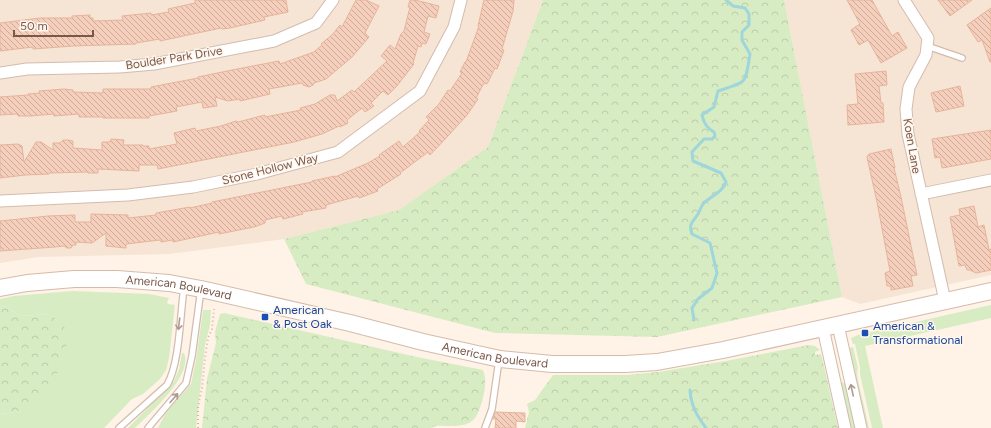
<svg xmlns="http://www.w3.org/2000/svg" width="991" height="428" viewBox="0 0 991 428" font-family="Figtree,sans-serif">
<defs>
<pattern id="forest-crowns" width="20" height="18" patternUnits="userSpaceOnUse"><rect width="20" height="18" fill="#d7ecc3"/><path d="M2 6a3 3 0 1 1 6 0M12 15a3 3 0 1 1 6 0" fill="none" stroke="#bccca9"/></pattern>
<pattern id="building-back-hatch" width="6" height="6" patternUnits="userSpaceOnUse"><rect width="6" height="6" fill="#f5cfbc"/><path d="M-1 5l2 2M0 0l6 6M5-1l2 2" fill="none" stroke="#cbab9b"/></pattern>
</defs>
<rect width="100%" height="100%" fill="#fef3e6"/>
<path fill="#f6e4d4" d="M0,0H543L488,147L399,210L284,239L169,254L38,257L0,263Z
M784,0H991V275L860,304L842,297Z"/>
<path fill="#d7ecc3" d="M72,291L149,294L169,298L167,302L168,304L175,305L169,358L166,370L160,379L143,394L132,399L104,428H0V414L22,411L50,314L21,316L4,306L0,307V299L14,296Z
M991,305V318L865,346L883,428H872L860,374V367L855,344H853L851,338L858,335Z
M203,310H211L210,325L205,345L196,428H158L165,414L191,384L196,360Z
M853,347L858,368L857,373L858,380L869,428H867L849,348Z
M182,353H184C194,375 149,414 135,428H128L174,381L179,369Z
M842,382L845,384L855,428H850L840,383Z"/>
<path fill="url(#forest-crowns)" d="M543,0H784L842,297L657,337L495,333L306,284L284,239L399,210L488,147Z
M4,306L21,316L50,314L65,328L67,355L48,390L22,411L0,414V307Z
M224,313L417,357L483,370C487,381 485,390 482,401C476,424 469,426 446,426C440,426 436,425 431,428H202L207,379L216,343L215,332L220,314Z
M809,345L815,346L820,350L815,352V355L821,354L823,362L838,428H525L529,412L527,404L535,400L553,375H627L658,372L726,361Z"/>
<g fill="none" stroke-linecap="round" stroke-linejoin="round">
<path stroke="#9fd6db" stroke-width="3" d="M694,320L692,308L698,299L712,288L717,273L710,243L692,234C689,226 691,223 696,217C700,213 700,207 704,203C711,196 723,192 726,182L721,173L693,161L692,152L704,139H712L715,136L714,132C707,128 704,124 702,115L714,107L718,91C748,81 745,85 750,54L742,40V32L749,25V14L745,8L733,6L726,0
M690,390C691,406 697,416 706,428"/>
</g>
<path fill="url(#building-back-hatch)" stroke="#e8b39b" d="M195,0H286L288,12L264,17L265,20L230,28L222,29L221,28L160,41V39L136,43V44L73,46L33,49V47L0,51V23L40,18H72V16L90,15V18H93V21L123,20L122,16L151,13V15L169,12L168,9L195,3Z
M356,0H366L379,6L365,33L369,37L352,57L326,79L314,83L313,85L309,87L303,85L302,83L269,89L270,94L240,101V99L228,101L215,97L217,106L203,108L202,102L176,107L177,111L149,116V118H103V117H79V114L54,116V114L30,116H18L17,114L0,115V97L28,95V94L40,93L39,91L64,89L73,90V92L103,93V89H151V87L198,78V77L232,70L279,61L280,64L314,52L322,45L321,44L332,35L340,25L342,27Z
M410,0H415L439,6L436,18L428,16L424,32L430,34L426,44L422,43L421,47L418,46L413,63L414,64L396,87L388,95L383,91L371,103L374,106L365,112L362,108L347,120L348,123L340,127L339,126L322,134L294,142L158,169L157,165H139V171L98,169V173H88V172L49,173V174L25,175L0,178V145L18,144L22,146L24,162L36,142H41L53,150V143H60L63,140H68L73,141V148L102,150V142H110L111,139L124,140L123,145H143V146H149V149L177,144L174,133L195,128L196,131L221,126L236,121L238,122L265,115V117L301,110L300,108L315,104L330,95H335L337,101L352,90L354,92L387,61L381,56L390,45L395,49L401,34L404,31L410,7H408Z
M484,0H514L513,11L502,49L504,50L497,69L495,68L487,84L484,83L476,98L478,99L467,115L448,136L430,155L428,152L400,173L401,174L377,189L378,191L359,198L358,196L326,205V208L302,212L303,214L283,219L282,216L265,220V223L254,227L219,234V232L173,242V240L161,242L160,240L126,244V248L106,246V233L92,243L76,242V245H73L71,248H67L64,246L55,247L0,251V221L48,216L75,215V222H91V214L128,215V218L156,215V213L190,207V208L212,203V202L312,182V181L335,176V177L368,163L380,156L379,155L399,141L403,147L420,132L419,131L429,120L426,117L439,104L448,90L450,91L462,73L460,72L465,62H466L479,26H478Z
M847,0H872L892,36L898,32L907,48L881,63L868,40L859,45L851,30L860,24Z
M938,0H972L950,16Z
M991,8V62H990L982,40L978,42L967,25Z
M886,71L887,85L879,86L881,103H883L884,122L848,125L847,105L858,104L855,74Z
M960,86L964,106L936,112L931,93Z
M991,130V159L942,168L940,157L935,158L932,139Z
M891,149L895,168H894L901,197L917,275L911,276L913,286L891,290V286H887L885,273L890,271L877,202L867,157L869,154Z
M974,206L978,227L984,225L989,250L991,249V270L976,273L970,270H967L965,265L959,266L950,217L960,215L959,209Z
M495,412L525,413V422L516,421V428H495L496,419H493Z"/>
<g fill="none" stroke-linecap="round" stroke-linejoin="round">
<defs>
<path id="lane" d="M927,46L962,58
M119,428L167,385C180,363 180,314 184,288
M148,428L186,383L192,356L201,289
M485,428L492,409L499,360"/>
<path id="street" d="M904,0L928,38L926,55L909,87L906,109L908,134L945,301
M0,73L27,69L120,67L154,64L274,41L316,23L333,0
M921,194L991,180
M0,201L128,195L193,187L257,174L338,152L420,91L454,27L461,0
M838,325L861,428
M823,328L845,428"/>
<g id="secondary">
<path id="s1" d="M0,288L27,283L74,279H117L169,283L201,289L350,323L423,342L500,359L552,364H625L657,362L723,350L991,291"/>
</g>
</defs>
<use href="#lane" stroke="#d3bcae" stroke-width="8"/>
<use href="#street" stroke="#d3bcae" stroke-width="13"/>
<use href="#secondary" stroke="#d6bbab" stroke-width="18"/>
<path stroke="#dab29f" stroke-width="2" stroke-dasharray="1 3" stroke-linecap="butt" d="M198,428V407L202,388L205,357L208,338L212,329L214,309"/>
<use href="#lane" stroke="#fff" stroke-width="5.5"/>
<use href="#street" stroke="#fff" stroke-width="11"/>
<use href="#secondary" stroke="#fff" stroke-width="16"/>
</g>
<defs><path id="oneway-shaft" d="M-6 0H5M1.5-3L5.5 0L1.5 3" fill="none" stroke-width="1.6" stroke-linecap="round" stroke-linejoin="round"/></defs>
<g stroke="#af9a92">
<use href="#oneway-shaft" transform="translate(179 324) rotate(97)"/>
<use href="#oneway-shaft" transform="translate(852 390) rotate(-102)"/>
<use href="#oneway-shaft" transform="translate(174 398) rotate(-49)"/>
</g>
<g fill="#1a4fb4" stroke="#fff7ee" stroke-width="1.5">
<rect x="261" y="313" width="8" height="8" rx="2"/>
<rect x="861" y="329" width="8" height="8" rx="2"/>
</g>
<g text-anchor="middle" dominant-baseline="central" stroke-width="3" stroke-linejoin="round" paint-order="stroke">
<g font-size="12" fill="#795749" stroke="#fff7ee">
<text transform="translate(174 58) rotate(-9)">Boulder Park Drive</text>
<text transform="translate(912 146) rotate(80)">Koen Lane</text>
<text transform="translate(270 169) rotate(-14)">Stone Hollow Way</text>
<text stroke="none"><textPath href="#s1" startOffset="180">American Boulevard</textPath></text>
<text stroke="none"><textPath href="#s1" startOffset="504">American Boulevard</textPath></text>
</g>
<g font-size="12" fill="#164399" stroke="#fff7ee" text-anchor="start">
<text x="273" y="310">American<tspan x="273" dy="14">&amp; Post Oak</tspan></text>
<text x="873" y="326">American &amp;<tspan x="873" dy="14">Transformational</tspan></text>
</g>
</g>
<path d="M14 30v6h79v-6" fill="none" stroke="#795749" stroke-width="2"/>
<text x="20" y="30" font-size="12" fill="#795749" stroke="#fff7ee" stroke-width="3" paint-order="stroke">50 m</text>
</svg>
